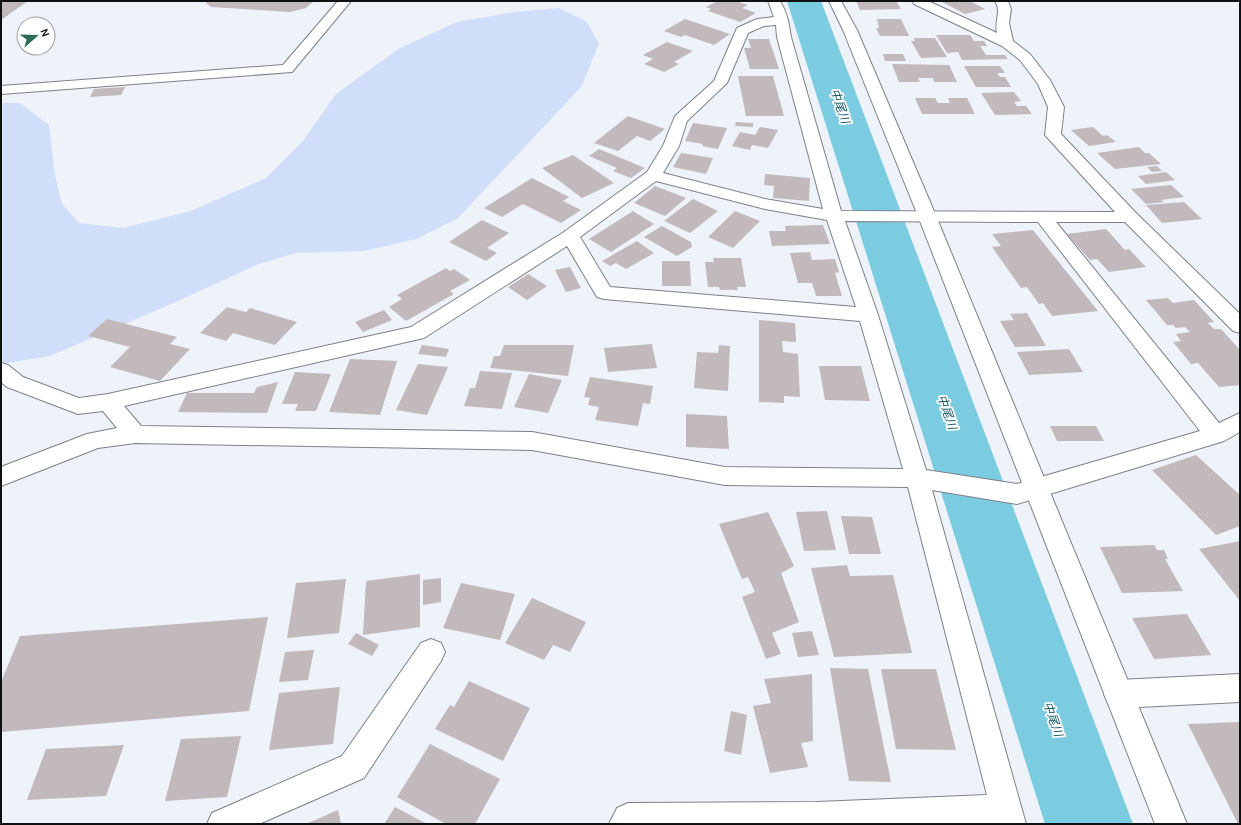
<svg xmlns="http://www.w3.org/2000/svg" width="1241" height="825" viewBox="0 0 1241 825" font-family="Karla,'Noto Sans JP',sans-serif">
<rect width="100%" height="100%" fill="#eef2f9"/>
<path fill="#d1def9" d="M559,8L586,21L599,44L581,87L458,218L416,239L364,251L296,253L259,264L169,305L50,356L1,364V103H20L49,125L55,175L62,204L79,223L123,228L191,211L266,178L303,141L336,94L400,48L457,22L514,12Z"/>
<g fill="none" stroke-linecap="round" stroke-linejoin="round">
<path fill="#7bcbe1" fill-rule="evenodd" d="M787,1H821L1133,824H1045Z"/>
</g>
<path fill="#c1b9bc" d="M1,1H28L1,20Z
M204,1H314L306,8L290,12L211,7Z
M718,1H736L748,5L742,8L756,13L740,22L708,11L711,9L706,7Z
M856,1H896L901,9L860,10Z
M940,1H970L985,9L965,14Z
M685,19L730,34L714,45L685,35L681,37L664,31Z
M877,19H901L909,36H880L876,28H879Z
M936,35H970L974,41H984L987,46H980L986,55H1005L1008,59L962,60L958,52L947,53Z
M914,38H935L947,57L921,58L911,41H915Z
M748,39H769L779,69H750L744,48H751Z
M667,42L693,51L674,62L679,64L664,72L644,64L653,59L643,55Z
M883,54H903L906,61H885Z
M892,64L949,65L957,82H934L933,78H918L920,82H899Z
M964,66H1000L1005,73H997L1000,77H1005L1011,87H976Z
M738,76H773L784,116H746Z
M125,87L121,95L90,97L94,89Z
M1014,92L1021,101L1014,102L1017,106H1026L1032,114L995,115L981,93Z
M915,98H935L938,103H950L948,98H967L975,114H922Z
M628,116L665,129L650,141L637,136L618,151L594,143Z
M736,122L753,123V127L735,126Z
M693,123L727,128L718,149L702,146L703,144L685,141Z
M760,127L778,130L768,148L752,145L750,150L732,146L740,132L755,135Z
M1093,127L1103,136L1107,135L1116,142L1089,146L1071,130Z
M1139,147L1145,153H1149L1161,164L1115,169L1097,153Z
M599,149L645,168L631,178L613,171L617,168L589,156Z
M681,153L713,158L706,174L673,167Z
M573,155L614,183L582,198L542,168Z
M1157,166L1162,171L1152,172L1147,167Z
M1166,172L1175,180L1146,184L1138,176Z
M765,174L810,178L809,201L773,198L774,186L764,185Z
M532,178L569,197L563,201L581,210L561,223L523,204L502,217L484,208Z
M1171,185L1184,197L1161,200L1164,202L1146,204L1131,189Z
M655,186L686,198L665,216L634,203Z
M693,199L718,211L690,233L664,221Z
M1184,202L1202,219L1162,223L1146,205Z
M633,211L654,224L611,252L589,239Z
M735,211L760,221L733,248L708,237Z
M482,220L509,233L487,248L497,253L486,261L449,242Z
M823,225L830,244L772,246L769,231H786L785,226Z
M662,226L691,242L692,247L677,256L644,237Z
M1106,229L1125,250L1129,249L1146,267L1109,272L1097,259L1090,260L1067,234Z
M1033,230L1098,311L1052,316L1043,303L1039,304L1027,287L1021,288L992,247L1001,246L992,234Z
M637,241L654,253L626,269L616,263L610,266L602,261Z
M810,252L812,260L835,259L839,272L835,273L842,296H816L812,283H798L790,253Z
M713,258H741L746,287H737L738,290H720L719,287H708L705,262H714Z
M662,261H690L691,286H662Z
M570,267L581,288L566,292L555,270Z
M446,268L450,271L454,269L470,280L450,291L454,294L406,321L389,307L402,299L397,295Z
M528,274L547,286L527,300L508,287Z
M1168,298L1173,303L1194,300L1214,322L1208,323L1214,329H1221L1240,350V385L1219,387L1198,363L1191,364L1173,342L1181,341L1176,334L1190,332L1185,327L1176,328L1173,325H1167L1146,300Z
M227,307L246,312L250,308L297,322L275,345L233,333L226,341L200,333Z
M384,310L392,320L363,332L355,322Z
M1027,313L1046,346L1015,347L1000,321L1014,320L1010,314Z
M107,319L177,337L170,344L190,349L160,381L110,367L130,347L88,336Z
M759,320L795,323L796,342L782,341L783,352L798,354L800,397L784,396V403L759,402Z
M652,344L657,368L608,372L604,348Z
M422,345L449,349L446,357L418,354Z
M504,345H574L568,376L490,368L494,356H500Z
M719,345L730,346L728,391L694,388L697,352L718,353Z
M1069,349L1083,372L1029,375L1017,352Z
M350,359L397,361L380,415L329,412Z
M418,364L448,367L427,415L396,410Z
M819,366H861L870,401L825,400Z
M480,371L512,373L502,409L464,406L470,388H475Z
M295,372L331,374L316,411H295L298,404H282Z
M529,374L562,380L548,413L514,407Z
M590,377L653,386L650,404L643,403L638,426L595,420L599,407L588,405L590,398L584,397Z
M278,382L267,413L178,412L187,393H254L257,387Z
M686,414L727,416L729,449L686,447Z
M1050,426H1096L1104,441H1057Z
M1196,455L1240,495V526L1216,535L1152,470Z
M827,511L836,550L804,551L796,512Z
M768,512L794,566L781,573L799,622L772,633L781,654L766,659L742,597L755,592L748,577L742,579L719,524Z
M841,516L872,517L881,554H849Z
M1240,541V601L1199,549Z
M1154,545L1157,550H1164L1168,559H1165L1183,591L1122,593L1100,547Z
M847,565L850,576L893,575L912,653L834,657L811,568Z
M420,574V627L363,635L366,581Z
M441,578V602L423,605V580Z
M346,579L339,633L287,638L296,583Z
M461,583L515,594L500,640L443,628Z
M532,598L586,622L570,652L553,645L544,660L505,643Z
M1187,614L1211,655L1154,659L1132,618Z
M268,617L249,711L1,732V682L20,636Z
M812,631L819,655L798,657L792,633Z
M356,633L379,645L372,656L348,644Z
M314,650L308,680L279,682L285,652Z
M830,668L868,669L891,782L849,781Z
M881,669H936L956,750L896,749Z
M812,674L813,741L801,743L808,767L770,773L753,706L771,703L764,679Z
M469,681L530,708L503,761L435,729L450,705L454,707Z
M340,687L333,744L269,750L279,693Z
M731,711L747,715L741,755L724,751Z
M1240,722V824H1238L1188,724Z
M241,736L227,797L165,801L181,739Z
M430,744L500,779L475,824H446L397,797Z
M124,745L106,796L27,800L46,749Z
M395,807L427,824H384Z
M338,810L341,824H306Z"/>
<g fill="none" stroke-linecap="round" stroke-linejoin="round">
<defs>
<path id="minor" d="M338,1H351L292,72L1,94V86L283,65Z
M768,1H780C787,12 789,24 791,37L841,211L1115,212L1045,135L1048,107L1038,84L1020,60L1002,46L914,4L912,1H928L997,33C994,21 1002,12 995,1H1008L1011,9L1009,23L1013,41L1030,54L1050,80L1064,107L1061,134L1136,213L1240,314V333L1233,331L1125,222H1056L1219,423L1240,413V432L1224,441L1017,504L932,490L1026,824H609L617,808L628,803L817,802L987,795L908,487L725,485L532,450L135,443L98,448L1,486V467L87,434L117,428L103,411L78,414L7,387L1,382V363L8,365L23,377L79,398L108,394L411,327L564,232L647,172L663,146L675,116L714,81L737,28L757,19L774,17ZM776,25L777,37L823,209L765,199L663,173L679,146L687,121L727,83L748,33L764,26ZM656,181L765,209L827,220L856,307L610,287L580,237ZM845,221L1038,222L1200,431L1017,484L926,470L878,315ZM567,246L597,297L604,299L860,321L903,469L725,467L532,432L141,426L124,406L424,338Z
M431,639L441,643L445,652L441,661L364,778L259,824H207L212,813L342,756L421,643Z
M1240,674V702L1118,708L1108,704L1104,694L1108,684L1118,680Z"/>
<path id="tertiary" d="M829,1H841L857,30L936,216L1187,824H1155L918,216L843,30Z"/>
</defs>
<use href="#minor" stroke="#7e8187" stroke-width="2"/>
<use href="#tertiary" stroke="#7e8187" stroke-width="2"/>
<use href="#minor" fill="#fff" fill-rule="evenodd"/>
<use href="#tertiary" fill="#fff" fill-rule="evenodd"/>
</g>
<g text-anchor="middle" dominant-baseline="central" stroke-width="3.5" stroke-linejoin="round" paint-order="stroke">
<g font-size="12" font-style="italic" fill="#155968" stroke="#fff">
<text transform="translate(840 106) rotate(71)">中尾川</text>
<text transform="translate(947 412) rotate(71)">中尾川</text>
<text transform="translate(1053 719) rotate(71)">中尾川</text>
</g>
</g>
<rect width="1241" height="825" fill="none" stroke="#0f1012" stroke-width="4"/>
<g transform="translate(36 36) rotate(70)"><circle r="19" fill="#ffffff" stroke="#9f9fa0"/>
<path d="M0-3L7 15L0 10L-7 15Z" fill="#2d6c59"/>
<text y="-6" font-size="11" font-weight="bold" text-anchor="middle" fill="#0f1012">N</text>
</g>
</svg>
